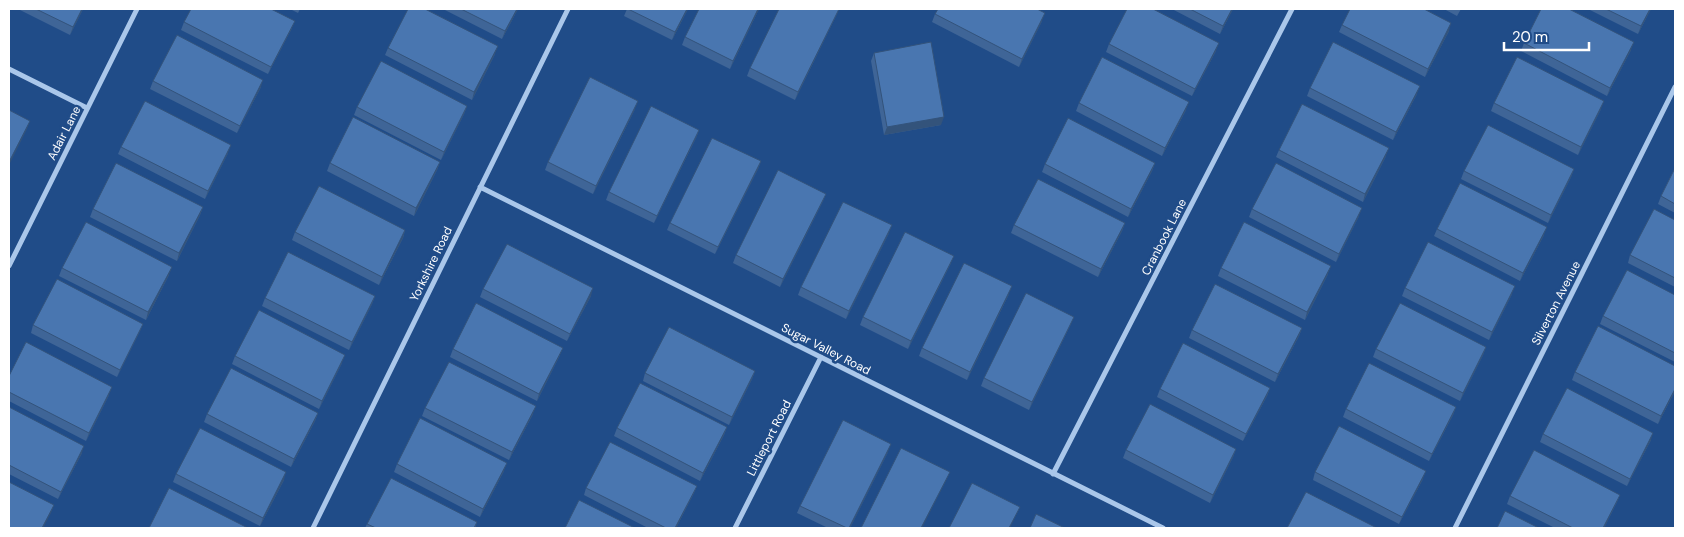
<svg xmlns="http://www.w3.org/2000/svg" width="1684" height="537" viewBox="0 0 1684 537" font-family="'DM Sans',sans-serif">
<rect width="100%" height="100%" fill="#204c88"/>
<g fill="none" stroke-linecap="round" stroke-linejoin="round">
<path stroke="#aac7ea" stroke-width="5" d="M9,69L87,108
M480,187L1163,528
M9,266L137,9
M1053,474L1292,9
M313,528L568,9
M735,528L821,357
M1455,528L1675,87"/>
</g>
<path fill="#3f6597" d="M18,9H83L70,35Z
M290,9H300L298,13Z
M443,9H518L502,39Z
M627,9H688L672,40L624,16Z
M759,9L730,69L682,45L685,37Z
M839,9L837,14L795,100L747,76L750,68Z
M1172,9H1233L1220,34Z
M1444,9H1461L1457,16Z
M1588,9H1651L1638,34Z
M935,14L1042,21L1019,67L932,22Z
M184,22L292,28L268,74L181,30Z
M1342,25L1449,31L1425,77L1339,32Z
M1524,43L1631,50L1607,96L1521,51Z
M1109,44L1216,51L1192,96L1106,52Z
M388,48L495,54L472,100L385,55Z
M874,53L941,125L884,135L871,61Z
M153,81L261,87L237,133L150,89Z
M1310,88L1417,94L1393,140L1307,96Z
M1079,103L1186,110L1162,156L1076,111Z
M1494,103L1601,109L1578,155L1491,111Z
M467,106L464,114L441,160L354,115L357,107Z
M635,109L593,194L545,170L548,162Z
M699,130L696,138L654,223L606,200L609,192Z
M121,147L228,153L205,199L118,154Z
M1279,150L1386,156L1363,202L1276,157Z
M761,161L758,169L715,254L667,230L670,223Z
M440,162L437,170L414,216L327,171L330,163Z
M1155,163L1152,171L1128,217L1042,172L1045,164Z
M1675,168V213L1658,204L1661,196Z
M1574,169L1571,177L1548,223L1461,179L1464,171Z
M826,194L823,201L780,287L733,263L736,255Z
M203,207L200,215L177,261L90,217L93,209Z
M1252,209L1359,216L1336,262L1249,217Z
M1675,220V287L1628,263L1630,255Z
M1125,223L1122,231L1098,277L1011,233L1014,225Z
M1437,229L1544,235L1520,281L1434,236Z
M405,230L403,238L379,285L292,240L295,232Z
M889,233L846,319L798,295L801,287Z
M951,263L908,349L860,325L863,317Z
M62,268L169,275L146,320L59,276Z
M1221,268L1328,274L1305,320L1218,276Z
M1405,288L1512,294L1489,340L1402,296Z
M483,289L591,296L567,341L480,297Z
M1009,294L967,380L919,356L922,348Z
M1675,295V362L1600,324L1603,316Z
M375,296L372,304L349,350L262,306L265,298Z
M143,324L140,331L117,377L31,333L33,325Z
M1071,324L1029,410L981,386L984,378Z
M1302,328L1299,336L1275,382L1189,338L1192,330Z
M1486,347L1483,355L1460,401L1373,357L1376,349Z
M453,349L560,355L537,401L450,357Z
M235,356L342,363L319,409L232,364Z
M755,371L752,379L729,425L643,381L645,373Z
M1575,372L1675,391L1658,424L1572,380Z
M9,376L109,395L86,441L9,401Z
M1270,388L1267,396L1243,441L1157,397L1160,389Z
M9,407L82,453L58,499L9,474Z
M1456,407L1453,415L1429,461L1343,417L1346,409Z
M425,408L533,414L509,460L422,416Z
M318,413L315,421L291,467L204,422L207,414Z
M727,427L724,435L700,481L614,436L617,428Z
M1543,434L1651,440L1627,486L1540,442Z
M1236,449L1233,457L1210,503L1123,458L1126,450Z
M888,452L850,528H828L797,513L800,506Z
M397,464L504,471L480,517L394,472Z
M1315,472L1423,479L1399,524L1313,480Z
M176,474L284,480L260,526L173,482Z
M697,486L694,493L676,528H648L584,495L586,488Z
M1620,495L1617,502L1604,528H1555L1507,504L1510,496Z
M477,522L475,528H365L367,524Z"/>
<path fill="#33537b" d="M82,9H83L70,35L73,27Z
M517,9H518L502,39L505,31Z
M687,9H688L672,40L675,32Z
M758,9H759L730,69L733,61Z
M839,9L837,14L795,100L798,92Z
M1232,9H1233L1220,34L1223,26Z
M1650,9H1651L1638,34L1641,26Z
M1045,13L1042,21L1019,67L1022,59Z
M295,21L292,28L268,74L271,67Z
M1451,23L1449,31L1425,77L1428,69Z
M1634,42L1631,50L1607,96L1610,88Z
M1219,43L1216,51L1192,96L1195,89Z
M498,46L495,54L472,100L474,92Z
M263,80L261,87L237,133L240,126Z
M1420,86L1417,94L1393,140L1396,132Z
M638,101L635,109L593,194L596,186Z
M1604,101L1601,109L1578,155L1581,147Z
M1189,102L1186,110L1162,156L1165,148Z
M467,106L464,114L441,160L444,152Z
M944,117L941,125L884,135L887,127Z
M30,121L27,129L9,165V162Z
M699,130L696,138L654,223L657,216Z
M231,145L228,153L205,199L208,191Z
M1389,148L1386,156L1363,202L1365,194Z
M761,161L758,169L715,254L718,247Z
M440,162L437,170L414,216L416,208Z
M1155,163L1152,171L1128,217L1131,209Z
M1574,169L1571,177L1548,223L1551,215Z
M826,194L823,201L780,287L783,279Z
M203,207L200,215L177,261L179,253Z
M1362,208L1359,216L1336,262L1339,254Z
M1125,223L1122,231L1098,277L1101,269Z
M892,225L889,233L846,319L849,311Z
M1547,227L1544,235L1520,281L1523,273Z
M405,230L403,238L379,285L382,277Z
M954,256L951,263L908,349L911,341Z
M1331,266L1328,274L1305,320L1307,312Z
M172,267L169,275L146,320L148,312Z
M1012,286L1009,294L967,380L970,372Z
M1515,286L1512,294L1489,340L1492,332Z
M593,288L591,296L567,341L570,334Z
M375,296L372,304L349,350L352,342Z
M1074,317L1071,324L1029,410L1032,402Z
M143,324L140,331L117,377L120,370Z
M1302,328L1299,336L1275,382L1278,374Z
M1486,347L1483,355L1460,401L1463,393Z
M563,348L560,355L537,401L539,394Z
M345,355L342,363L319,409L322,401Z
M755,371L752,379L729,425L732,417Z
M112,387L109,395L86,441L89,433Z
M1270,388L1267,396L1243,441L1246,434Z
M1675,389V391L1658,424L1661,416Z
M536,406L533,414L509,460L512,452Z
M1456,407L1453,415L1429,461L1432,454Z
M318,413L315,421L291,467L294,459Z
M727,427L724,435L700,481L703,473Z
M1653,433L1651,440L1627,486L1630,479Z
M891,444L888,452L850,528H849Z
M84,446L82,453L58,499L61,492Z
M1236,449L1233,457L1210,503L1213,495Z
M507,463L504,471L480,517L483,509Z
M1426,471L1423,479L1399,524L1402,517Z
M286,472L284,480L260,526L263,518Z
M950,472L947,479L922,528H921Z
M697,486L694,493L676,528H675Z
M1620,495L1617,502L1604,528H1603Z
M54,505L51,513L43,528H42Z
M1020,507L1010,528H1009Z"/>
<path fill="#4976b0" stroke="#33537b" d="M36,9H82L73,27Z
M191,9H271L295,21L271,67L184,22Z
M408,9H425L498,46L474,92L388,48Z
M461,9H517L505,31Z
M628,9H687L675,32Z
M699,9H758L733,61L685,37Z
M779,9H839L798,92L750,68Z
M938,9H1037L1045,13L1022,59L935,14Z
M1127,9H1153L1219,43L1195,89L1109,44Z
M1190,9H1232L1223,26Z
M1350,9H1424L1451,23L1428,69L1342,25Z
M1541,9H1569L1634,42L1610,88L1524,43Z
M1606,9H1650L1641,26Z
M177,35L263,80L240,126L153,81Z
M931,42L944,117L887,127L874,53Z
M1333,42L1420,86L1396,132L1310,88Z
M1102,57L1189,102L1165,148L1079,103Z
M1517,57L1604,101L1581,147L1494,103Z
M381,61L467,106L444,152L357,107Z
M590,77L638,101L596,186L548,162Z
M145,101L231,145L208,191L121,147Z
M1302,104L1389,148L1365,194L1279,150Z
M651,106L699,130L657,216L609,192Z
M9,110L30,121L9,162Z
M353,117L440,162L416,208L330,163Z
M1068,118L1155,163L1131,209L1045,164Z
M1488,125L1574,169L1551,215L1464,171Z
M712,138L761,161L718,247L670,223Z
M116,163L203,207L179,253L93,209Z
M1276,163L1362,208L1339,254L1252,209Z
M1675,168V204L1661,196Z
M778,170L826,194L783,279L736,255Z
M1038,179L1125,223L1101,269L1014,225Z
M1460,183L1547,227L1523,273L1437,229Z
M319,186L405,230L382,277L295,232Z
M843,202L892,225L849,311L801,287Z
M1654,209L1675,220V278L1630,255Z
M86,222L172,267L148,312L62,268Z
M1244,222L1331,266L1307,312L1221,268Z
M905,232L954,256L911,341L863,317Z
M1428,242L1515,286L1492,332L1405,288Z
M507,244L593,288L570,334L483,289Z
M288,252L375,296L352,342L265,298Z
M964,263L1012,286L970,372L922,348Z
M1627,270L1675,295V353L1603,316Z
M57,279L143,324L120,370L33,325Z
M1215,284L1302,328L1278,374L1192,330Z
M1026,293L1074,317L1032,402L984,378Z
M476,303L563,348L539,394L453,349Z
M1400,303L1486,347L1463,393L1376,349Z
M259,310L345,355L322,401L235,356Z
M1598,326L1675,366V389L1661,416L1575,372Z
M669,327L755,371L732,417L645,373Z
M26,342L112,387L89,433L9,392V376Z
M1183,343L1270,388L1246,434L1160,389Z
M449,362L536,406L512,452L425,408Z
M1369,363L1456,407L1432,454L1346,409Z
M231,368L318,413L294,459L207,414Z
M640,383L727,427L703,473L617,428Z
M1567,388L1653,433L1630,479L1543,434Z
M1150,404L1236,449L1213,495L1126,450Z
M9,407L84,446L61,492L9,465Z
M420,418L507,463L483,509L397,464Z
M843,420L891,444L849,528H847L800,506Z
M1339,426L1426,471L1402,517L1315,472Z
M200,428L286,472L263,518L176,474Z
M610,442L697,486L675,528H666L586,488Z
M901,448L950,472L921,528H861Z
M1534,450L1620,495L1603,528H1573L1510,496Z
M391,478L477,522L474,528H376L367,524Z
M9,482L54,505L42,528H9Z
M972,483L1020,507L1009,528H949Z
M169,488L248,528H149Z
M1306,492L1377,528H1287Z
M579,500L635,528H565Z
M1505,511L1539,528H1497Z
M1036,514L1065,528H1030Z"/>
<g text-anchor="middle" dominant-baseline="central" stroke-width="5" stroke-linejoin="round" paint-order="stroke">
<g font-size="12" fill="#fff" stroke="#204c88">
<text transform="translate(64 133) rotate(-63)">Adair Lane</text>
<text transform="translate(1164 237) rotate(-63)">Cranbook Lane</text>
<text transform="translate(431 264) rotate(-64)">Yorkshire Road</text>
<text transform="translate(1556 303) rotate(-63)">Silverton Avenue</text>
<text transform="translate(826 349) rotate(27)">Sugar Valley Road</text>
<text transform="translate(769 438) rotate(-63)">Littleport Road</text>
</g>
</g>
<rect width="1684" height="537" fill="none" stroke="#ffffff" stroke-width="20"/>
<path d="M1504 42v8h85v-8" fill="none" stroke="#ffffff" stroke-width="2.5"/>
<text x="1512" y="42" font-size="15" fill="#ffffff" stroke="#204c88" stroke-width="4" paint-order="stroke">20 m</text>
</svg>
